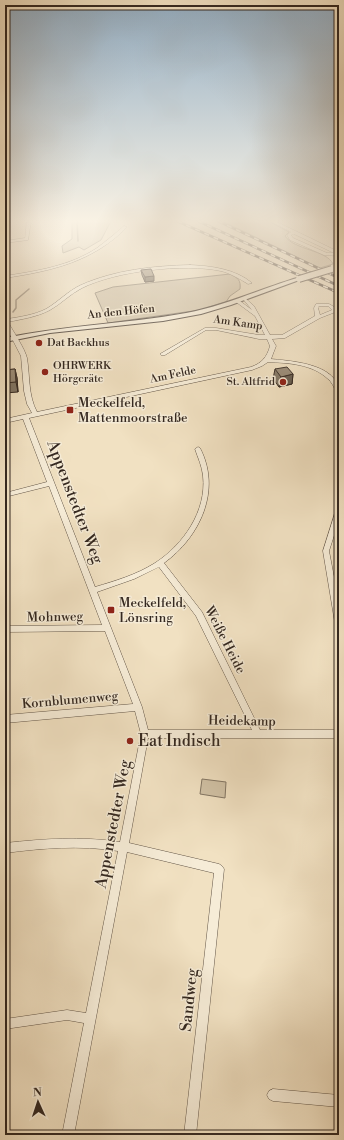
<svg xmlns="http://www.w3.org/2000/svg" width="344" height="1140" viewBox="0 0 344 1140" font-family="'Libre Bodoni',serif">
<rect width="100%" height="100%" fill="#f1e1c2"/>
<filter id="stains"><feTurbulence type="fractalNoise" baseFrequency=".005" numOctaves="4"/><feColorMatrix values="0 0 0 0 .2 0 0 0 0 .09 0 0 0 0 .02 0 0 0 .5 -.17"/></filter>
<radialGradient id="worn" r=".72"><stop offset=".6" stop-color="#630" stop-opacity="0"/><stop offset="1" stop-color="#630" stop-opacity=".3"/></radialGradient>
<path fill="#d1c2a6" stroke="#827563" d="M72,221H111L101,240L84,250L79,247L63,253L62,246L72,239Z
M222,221H268L289,232L285,236C294,250 327,250 333,264L320,268Z
M230,274C238,278 241,280 240,289L230,296L226,302L200,310L108,323L95,293L113,287Z
M202,779L226,782L225,798L200,794Z"/>
<g fill="none" stroke-linecap="round" stroke-linejoin="round">
<path stroke="#7f7160" stroke-width="1.5" d="M77,221L78,241
M13,312L16,308V300L29,289"/>
<defs>
<path id="street" d="M27,221H31L28,240L5,243V241L25,238Z
M270,221H275L339,252V256L324,255L290,240L287,235L291,232ZM294,234L334,253H327L293,238L291,235Z
M124,226L127,227C93,262 51,271 5,278V276C37,271 70,266 97,248C106,241 115,234 124,226Z
M190,265C212,266 235,269 252,283L248,284C240,279 230,273 221,271C184,263 116,271 82,288C70,294 61,304 50,310C37,317 22,319 8,322C13,331 25,349 27,358C30,377 28,395 37,412L251,367C262,363 267,357 270,346L267,339H259L216,330H206L165,355H161L160,354L205,328H216L259,335H265L255,316L236,302L240,301L252,310L243,299L245,298L254,306L270,335H282L315,316L314,308L316,304H329L338,309V311L320,318L285,338L272,339L276,346L271,359C292,361 339,364 339,393L337,392C334,388 332,382 328,379C312,364 289,363 268,362L262,366L252,370L29,418L95,587C115,581 136,575 155,563C183,545 207,511 203,476C202,466 198,458 195,449L198,447L200,448C222,490 200,537 164,563L202,612L260,730H339V738H148L129,843L219,864L222,866L224,869L196,1135H184L214,873L127,852L74,1135H62L84,1023L67,1020L5,1029V1019L67,1010L86,1013L118,851C80,845 43,848 5,853V843C44,839 80,836 120,842L141,734L135,711L5,723V715L133,704L105,631L5,632V626L102,625L49,486L5,497V493L47,482L23,419L5,423V419L32,413L27,404L24,391L21,356L5,325V319H7C20,317 34,315 46,309C58,302 68,291 81,285C115,270 153,266 190,265ZM319,306H328L332,310L320,315L318,308ZM159,567L196,616L252,730H148L142,707L97,592L134,579Z
M337,507H339V520L329,551L339,603V626L336,625L335,623L323,551Z
M273,1089L339,1095V1107L273,1101L269,1099L267,1095L269,1091Z"/>
<path id="secondary" d="M297,278L302,279L231,305L201,314L163,321L50,333L5,342V338C65,325 126,324 186,313C224,306 260,289 297,278Z"/>
</defs>
<use href="#street" stroke="#635648" stroke-width="1"/>
<use href="#secondary" stroke="#342820" stroke-width="2"/>
<use href="#street" fill="#f6ecd7" fill-rule="evenodd"/>
<use href="#secondary" fill="#f6ecd7" fill-rule="evenodd"/>
<defs>
<path id="rail" d="M177,221L339,293
M198,221L339,286
M218,221L339,278"/>
</defs>
<use href="#rail" stroke="#342820" stroke-width="2.5"/>
<use href="#rail" stroke="#f6ecd7" stroke-width="1.5" stroke-dasharray="5" stroke-linecap="butt"/>
<defs>
<path id="secondary-bridge" d="M299,279L332,269"/>
</defs>
<use href="#secondary-bridge" stroke="#342820" stroke-width="8" stroke-linecap="butt"/>
<use href="#secondary-bridge" stroke="#f6ecd7" stroke-width="6"/>
</g>
<path fill="#817564" stroke="#342820" d="M141,270L154,281L145,282L142,275Z
M15,369L17,378L18,392L5,393V370Z
M275,369L293,374L292,384L279,387L273,379Z"/>
<path fill="#695f51" stroke="#342820" d="M154,276V281L145,282V277Z
M15,369L17,378L18,392L16,382Z
M293,374L292,384L279,387L281,377Z"/>
<path fill="#968874" stroke="#342820" d="M151,269L154,276L145,277L141,270Z
M287,367L293,374L281,377L275,369Z
M15,369L16,382L5,383V370Z"/>
<linearGradient id="sky" x2="0" y2="1"><stop stop-color="#92adc3"/><stop offset="0.58" stop-color="#f9f2e4"/><stop offset="1" stop-color="#f9f2e4" stop-opacity="0"/></linearGradient>
<rect width="344" height="381" fill="url(#sky)"/>
<g fill="#8f2418" stroke="#f6ecd7" stroke-width="1.5">
<circle cx="39" cy="343" r="4"/>
<circle cx="45" cy="372" r="4"/>
<circle cx="283" cy="382" r="4"/>
<rect x="66" y="406" width="8" height="8" rx="2"/>
<rect x="107" y="606" width="8" height="8" rx="2"/>
<circle cx="130" cy="741" r="4"/>
</g>
<g text-anchor="middle" dominant-baseline="central" stroke-width="3" stroke-linejoin="round" paint-order="stroke">
<g font-size="11" fill="#342820" stroke="#f6ecd7">
<text transform="translate(121 312) rotate(-6)">An den Höfen</text>
<text transform="translate(238 323) rotate(8)">Am Kamp</text>
<text transform="translate(173 375) rotate(-12)">Am Felde</text>
</g>
<g font-size="11" fill="#342820" stroke="#f6ecd7" text-anchor="start">
<text x="47" y="343">Dat Backhus</text>
<text x="53" y="366">OHRWERK<tspan x="53" dy="13">Hörgeräte</tspan></text>
<text x="275" y="382" text-anchor="end">St. Altfrid</text>
</g>
<g font-size="13" fill="#342820" stroke="#f6ecd7" text-anchor="start">
<text x="78" y="403">Meckelfeld,<tspan x="78" dy="15">Mattenmoorstraße</tspan></text>
<text x="119" y="603">Meckelfeld,<tspan x="119" dy="15">Lönsring</tspan></text>
</g>
<g font-size="13" fill="#342820" stroke="#f6ecd7">
<text transform="translate(55 617) rotate(-1)">Mohnweg</text>
<text transform="translate(225 640) rotate(63)">Weiße Heide</text>
<text transform="translate(70 700) rotate(-5)">Kornblumenweg</text>
<text transform="translate(242 721) rotate(1)">Heidekamp</text>
</g>
<g font-size="16" fill="#342820" stroke="#f6ecd7">
<text transform="translate(75 502) rotate(69)">Appenstedter Weg</text>
<text transform="translate(113 824) rotate(-79)">Appenstedter Weg</text>
<text transform="translate(189 1000) rotate(-84)">Sandweg</text>
</g>
<g font-size="16" fill="#342820" stroke="#f6ecd7" text-anchor="start">
<text x="138" y="741">Eat Indisch</text>
</g>
</g>
<rect width="344" height="1140" fill="none" stroke="#f1e1c2" stroke-width="20"/>
<rect x="6" y="6" width="332" height="1128" fill="none" stroke="#342820" stroke-width="2"/>
<rect x="10" y="10" width="324" height="1120" fill="none" stroke="#342820"/>
<g transform="translate(38 1102) rotate(357)" stroke="#f6ecd7" stroke-width="3" paint-order="stroke">
<path d="M0-3L7 15L0 10L-7 15Z" fill="#342820"/>
<text y="-6" font-size="11" font-weight="bold" text-anchor="middle" fill="#342820">N</text>
</g>
<rect width="100%" height="100%" filter="url(#stains)"/>
<rect width="100%" height="100%" fill="url(#worn)"/>
</svg>
